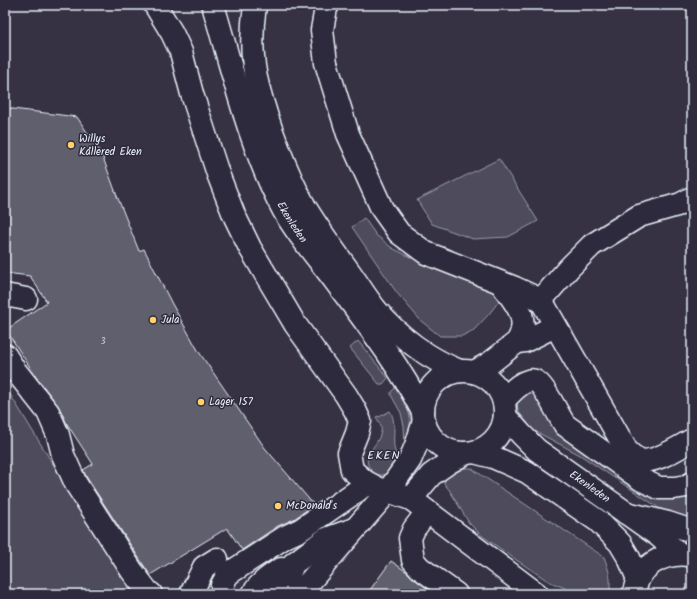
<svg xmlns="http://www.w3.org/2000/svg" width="697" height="599" viewBox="0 0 697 599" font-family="Kalam,sans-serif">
<rect width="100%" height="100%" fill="#363244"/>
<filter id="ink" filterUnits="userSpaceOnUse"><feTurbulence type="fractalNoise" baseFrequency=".025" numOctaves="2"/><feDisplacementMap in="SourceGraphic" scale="8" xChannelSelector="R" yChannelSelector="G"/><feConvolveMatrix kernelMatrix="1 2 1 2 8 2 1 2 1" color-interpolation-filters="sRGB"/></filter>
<g filter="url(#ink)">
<path fill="#4d4b5c" stroke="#9a9eaa" d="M499,159L538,221L508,237L473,239L432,224L417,200Z
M364,218L376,235L392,248L410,257L493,291L502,297L489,314L474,330L462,336H440L421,321L397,293L352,227Z
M358,341L388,378L383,384H379L350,348Z
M5,386L72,495L130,582L135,594H5Z
M395,388C412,413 414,419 405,447L404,426L401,413L391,395V392Z
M528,391H535L566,430L692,493V519L673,514L659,508L580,455L533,430L518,411L517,399Z
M390,411C399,426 388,446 399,459L390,473C384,476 377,476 372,471C359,458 377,446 380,435C383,428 380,423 376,417L378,416L379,417Z
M460,468H471L604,557C609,570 612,581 609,594H579L548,581L515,559L481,535L469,523L450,491L444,483L449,472Z"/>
<path fill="#605e6e" stroke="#e8f1f8" d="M5,108L77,117L102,155L117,196L139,251L144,249L172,304L199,352L265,448L314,505L294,519L278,526L242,550L227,528L150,575L87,478L83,470L93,464L67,424L59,407L37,378L6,330L47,302L30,276L5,273Z
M391,561L407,572L413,578L435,594H367Z"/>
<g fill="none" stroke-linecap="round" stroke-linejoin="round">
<defs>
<g id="minor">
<path d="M155,5L172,33L181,52L192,94L218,174L234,215L250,248L295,324L346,395L355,410L360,421L357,433L349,453L352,470L366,482L379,489L388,491L411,499L537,594"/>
<path id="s1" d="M213,5C233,72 250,149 284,211C297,234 315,255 332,277C364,320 398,363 423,412"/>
<path d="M255,5C251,32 251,60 258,86C268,125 286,172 305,207C319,230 335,252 351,274C360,287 368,300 377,311C398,336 430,360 460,371"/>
<path d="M328,5L326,8L322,30L326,63L348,134L382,209L399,233L426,253L515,288L541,300L627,451C631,455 635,458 640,460C654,464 679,447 692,440"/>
<path d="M5,295L26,299"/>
<path d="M541,300L569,268L592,245L639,216L681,204L692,198"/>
<path d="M517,342L525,341L555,326"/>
<path d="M5,355L14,369L48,412L58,435L63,455L76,484L132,571L148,592L151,594"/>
<circle cx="464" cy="412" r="41"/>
<path d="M474,372L490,363L517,342C532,318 514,302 501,283"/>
<path d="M504,400C509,395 514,389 520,385C524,382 531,379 535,381C544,384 558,415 565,425L642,480L659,488H674L687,486L692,483"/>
<path id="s2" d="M505,416L522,435L537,450L659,536L679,554"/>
<path d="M474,452L493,457L527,472L598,521L620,543L629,558L638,579"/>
<path d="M411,499L431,475L448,463L466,453"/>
<path d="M427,512L414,529L410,538L413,560L420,568L456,594"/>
<path d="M191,594L204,567L217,559"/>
<path d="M224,594L222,585L228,574L285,537L300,530L357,491L367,483"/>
<path d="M253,594C259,583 271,575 281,569"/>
<path d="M272,594L287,580L293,564L326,539L354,529"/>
<path d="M299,594L388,491L410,460L417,443L424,421"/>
<path d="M634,594C637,566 663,552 689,555"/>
</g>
<path id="highway" d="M626,513L668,523L692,531"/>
</defs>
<use href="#minor" stroke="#e8f1f8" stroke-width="25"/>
<use href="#highway" stroke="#e8f1f8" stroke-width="25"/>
<use href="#minor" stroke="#2f2a3d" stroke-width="22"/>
<use href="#highway" stroke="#2f2a3d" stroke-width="22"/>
</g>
</g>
<g fill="#ffd166" stroke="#2f2a3d" stroke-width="1.5">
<circle cx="71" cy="145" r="4"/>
<circle cx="153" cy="320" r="4"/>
<circle cx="201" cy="402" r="4"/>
<circle cx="278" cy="506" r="4"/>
</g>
<g text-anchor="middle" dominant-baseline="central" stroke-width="3" stroke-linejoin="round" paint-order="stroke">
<g font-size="9" fill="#c6ccd6">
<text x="103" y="341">3</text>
</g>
<g font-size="11" fill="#e8f1f8" stroke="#2f2a3d" text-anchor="start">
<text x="79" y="139">Willys<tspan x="79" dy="13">Kållered Eken</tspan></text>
<text x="161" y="320">Jula</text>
<text x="209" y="402">Lager 157</text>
<text x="286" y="506">McDonald's</text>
</g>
<g font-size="11" fill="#e8f1f8" stroke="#2f2a3d">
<text stroke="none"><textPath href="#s1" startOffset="232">Ekenleden</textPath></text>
<text stroke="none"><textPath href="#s2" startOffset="111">Ekenleden</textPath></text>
</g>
<g font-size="12" letter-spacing="1" fill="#e8f1f8" stroke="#2f2a3d">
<text x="384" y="455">EKEN</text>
</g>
</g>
<rect width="697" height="599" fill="none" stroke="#2f2a3d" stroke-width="20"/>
<rect x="10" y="10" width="677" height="579" fill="none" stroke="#e8f1f8" stroke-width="1.5" filter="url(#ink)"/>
</svg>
